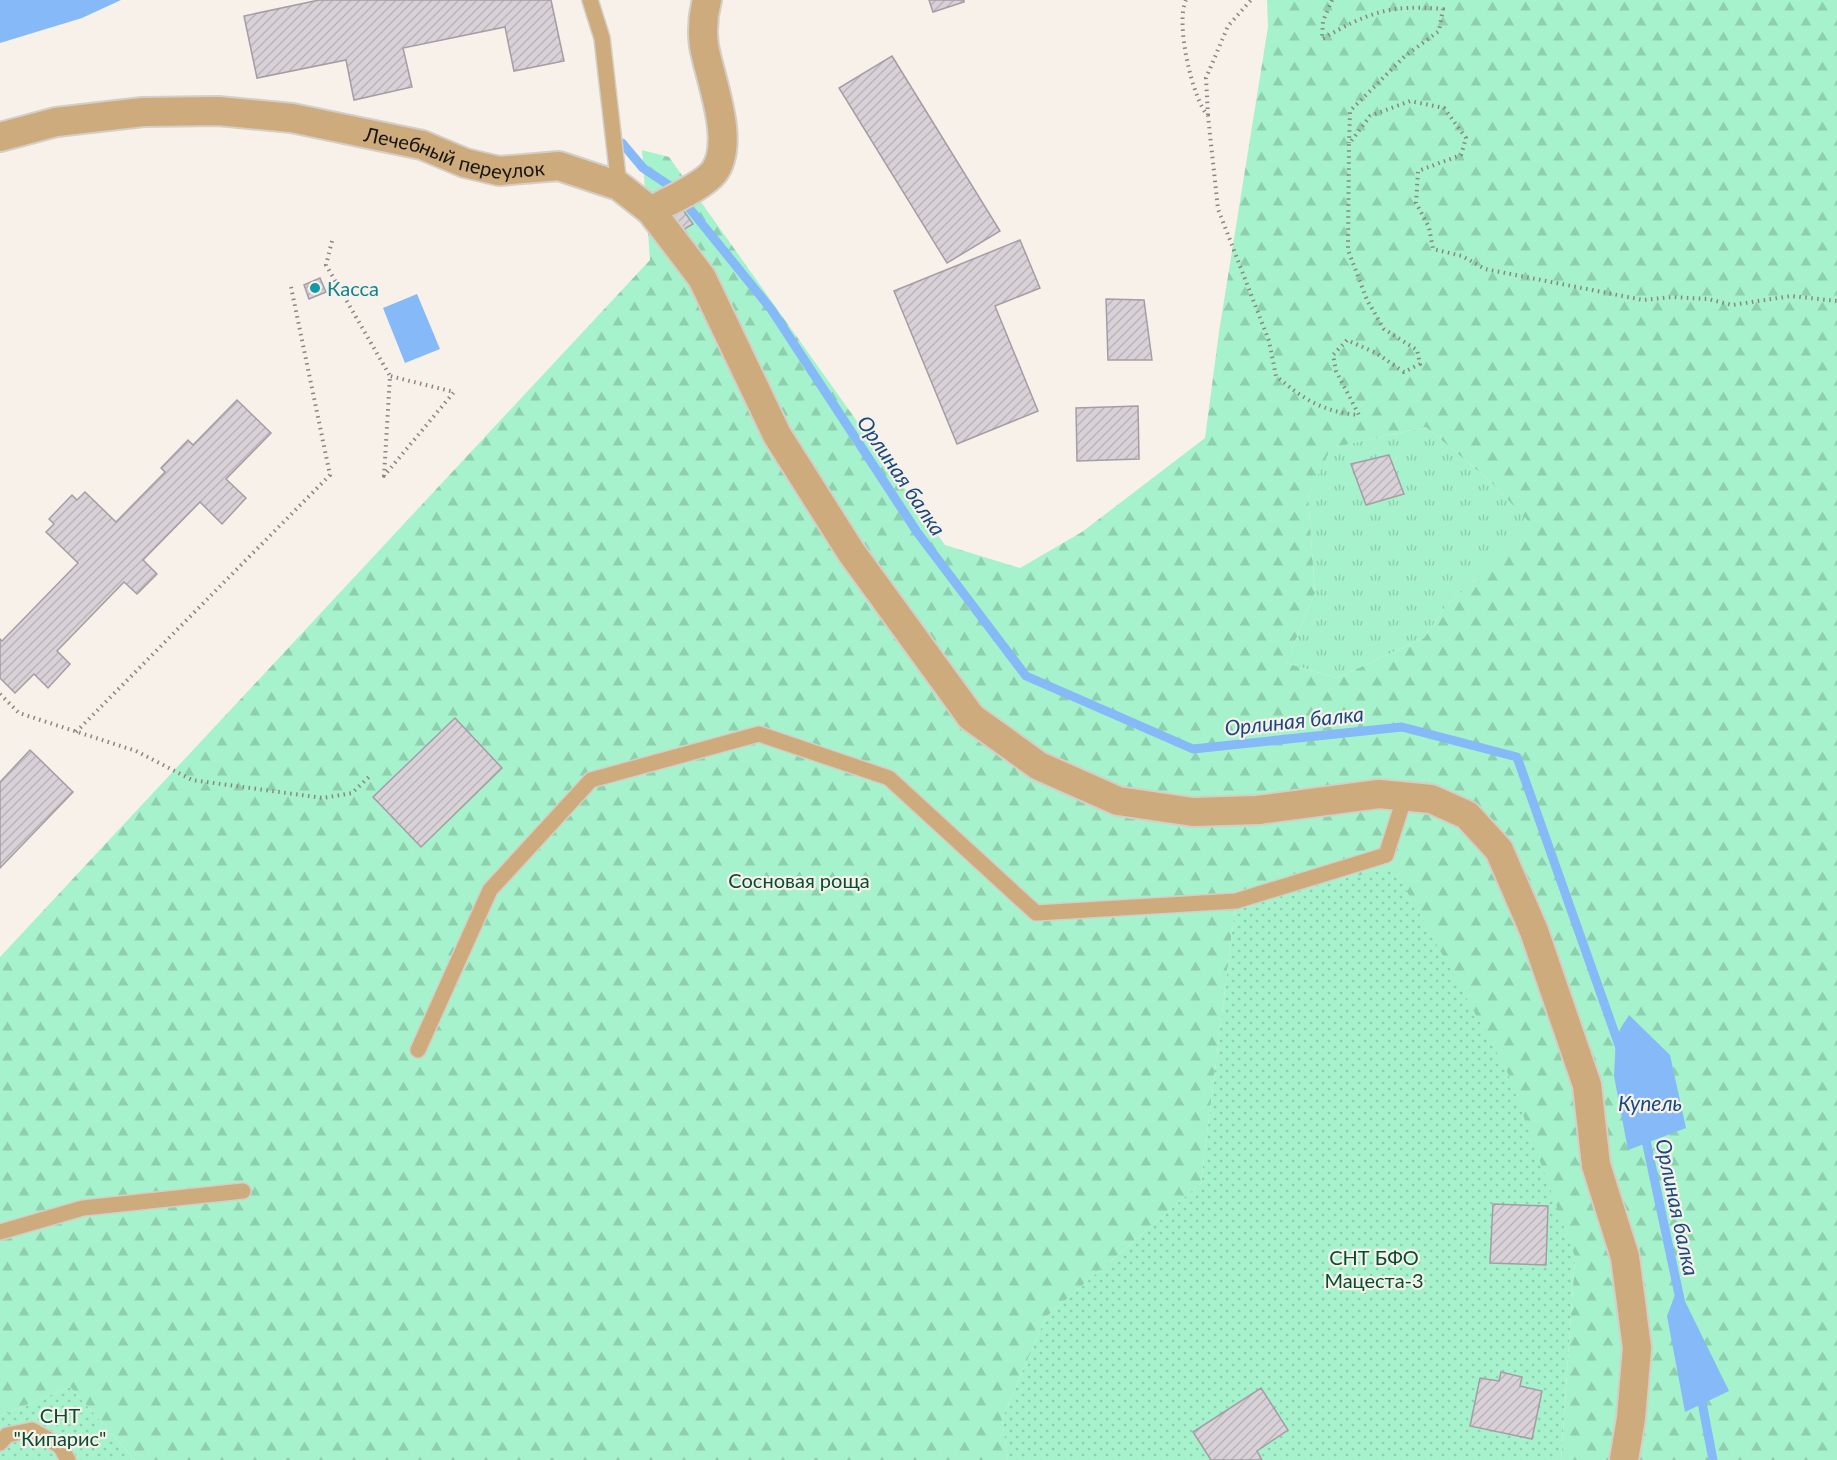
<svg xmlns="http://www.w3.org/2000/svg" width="1837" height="1460" viewBox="0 0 1837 1460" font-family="Lato,sans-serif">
<defs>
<pattern id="grass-tufts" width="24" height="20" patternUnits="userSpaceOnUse" patternTransform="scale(1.5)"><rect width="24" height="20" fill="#a6f2cc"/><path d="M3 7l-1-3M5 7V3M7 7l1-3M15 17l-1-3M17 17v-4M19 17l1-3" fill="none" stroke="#8ecfae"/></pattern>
<pattern id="forest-firs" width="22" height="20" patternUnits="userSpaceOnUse" patternTransform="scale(1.5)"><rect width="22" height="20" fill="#a6f2cc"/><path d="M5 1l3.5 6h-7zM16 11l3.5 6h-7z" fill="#8ecfae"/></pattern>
<pattern id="garden-dots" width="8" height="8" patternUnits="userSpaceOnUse" patternTransform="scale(1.5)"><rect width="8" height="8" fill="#a6f2cc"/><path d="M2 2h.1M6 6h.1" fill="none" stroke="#8ecfae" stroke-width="1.8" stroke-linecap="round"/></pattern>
<pattern id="building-hatch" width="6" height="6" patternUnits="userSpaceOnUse" patternTransform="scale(1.5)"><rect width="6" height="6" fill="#d9d1d8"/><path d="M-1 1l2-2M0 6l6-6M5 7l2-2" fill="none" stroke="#bab3b8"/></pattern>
</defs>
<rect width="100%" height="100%" fill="#f8f1e9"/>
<path fill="url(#grass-tufts)" d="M1426,427L1491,482L1535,527L1445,607L1424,638L1337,678L1286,663L1315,593L1308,495L1330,448Z"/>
<path fill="url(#forest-firs)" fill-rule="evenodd" d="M1267,0H1837V1460H1561L1575,1257L1236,901L1201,1183L1046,1317L1002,1419L1008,1460H135L70,1387L0,1416V957L650,260L642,150L669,157L945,545L1020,568L1082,532L1205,438L1219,332L1268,27ZM1426,427L1491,482L1534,527L1445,607L1424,638L1337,678L1286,663L1315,593L1308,495L1331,448Z"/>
<path fill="url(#garden-dots)" d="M1394,868L1507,1071L1575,1257L1561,1460H1008L1002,1419L1046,1317L1201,1183L1236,901Z
M70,1387L135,1460H0V1416Z"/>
<path fill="#85b9f7" d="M0,0H121L82,18L0,43Z
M417,294L440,349L405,363L383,308Z
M1629,1015L1670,1055L1686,1128L1628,1150L1614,1076L1616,1037Z
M1678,1287L1729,1391L1685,1412L1667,1316Z"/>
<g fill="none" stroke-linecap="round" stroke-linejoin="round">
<path stroke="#85b9f7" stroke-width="9" d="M622,143L643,168L673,188L771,309L917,532L1026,676L1193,749L1402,727L1517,757L1620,1048
M1644,1131L1680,1299
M1700,1392L1713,1460"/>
</g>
<path fill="url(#building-hatch)" stroke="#a59da4" stroke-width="1.5" d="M319,0H551L564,61L514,71L505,27L403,48L412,87L354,100L346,60L257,78L244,16Z
M929,0H964V2L933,12Z
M892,56L1000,231L947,263L839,88Z
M681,207L693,224L679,232L666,216Z
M1020,240L1040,288L995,306L1038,411L957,444L894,291Z
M320,278L326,292L309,299L304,285Z
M1106,299L1144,300L1152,360H1108Z
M237,400L271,433L226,479L246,498L222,524L200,502L143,560L157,574L137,594L124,582L57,651L70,664L48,688L34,674L15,693L0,678V639L2,641L78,563L46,532L54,524L49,519L72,495L77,500L85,492L116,522L165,472L161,468L188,440L193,445Z
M1138,406L1139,459L1077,461L1076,408Z
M1389,455L1404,494L1366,505L1351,464Z
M455,718L502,768L421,847L373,797Z
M30,750L73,792L0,868V782Z
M1493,1204L1548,1206L1546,1265L1490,1263Z
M1501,1372L1522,1377L1520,1386L1542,1391L1532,1439L1470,1426L1480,1378L1499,1381Z
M1261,1388L1288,1430L1257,1451L1262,1460H1211L1193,1432Z"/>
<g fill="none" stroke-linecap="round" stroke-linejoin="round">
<defs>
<path id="lane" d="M590,0L602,38L619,186
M418,1050L490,890L591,780L759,734L889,778L1036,913L1236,901L1386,855L1405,796
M0,1232L83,1208L243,1191
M0,1443L7,1435L32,1430L60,1446L68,1460"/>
<g id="street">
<path id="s1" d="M0,137L56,122L143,112L218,111L292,118L422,145L465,163L499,171L559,166L619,186L651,211L702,278L777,435L851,552L971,717L1039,766L1118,801L1193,812L1258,810L1379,794L1431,799L1467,815L1499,850L1534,931L1587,1085L1596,1165L1625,1257L1637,1348L1631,1418L1624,1460"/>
<path d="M651,211C668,201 702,187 714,172C736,142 710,80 704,46C702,31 703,15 707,0"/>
</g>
</defs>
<use href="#lane" stroke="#d4cec7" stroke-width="18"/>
<use href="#street" stroke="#d4cec7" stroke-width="32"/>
<path stroke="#8b8681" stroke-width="4" stroke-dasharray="1.5 4.5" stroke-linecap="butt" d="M1186,0C1175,22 1192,98 1208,116L1218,209L1269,341L1276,376C1303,399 1323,412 1359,415L1336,371L1333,355L1347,340L1376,353L1404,372L1420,364L1417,350L1384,329L1367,300L1348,250L1349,144L1370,116L1410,101L1444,108L1466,138L1461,155L1418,171L1416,203L1429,227L1433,249L1462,256L1485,269L1643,300L1672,297L1708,299L1732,305L1791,296L1837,301
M1332,0L1323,21L1322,39C1367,13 1390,4 1443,9L1439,31L1405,56L1350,111L1349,143
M1208,115L1206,78L1228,26L1251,0
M332,241L326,265L390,376L384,476L454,392L390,376
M0,694L19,713L136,751L192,780L323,798L352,793L371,775
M76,732L330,475L291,287"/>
<use href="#lane" stroke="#cdab7c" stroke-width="15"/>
<use href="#street" stroke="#cdab7c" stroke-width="28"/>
</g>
<circle fill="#0f9aa8" stroke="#f8f1e9" stroke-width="2" cx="315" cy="288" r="6"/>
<g text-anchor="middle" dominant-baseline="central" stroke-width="4.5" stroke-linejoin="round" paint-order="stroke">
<g font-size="20" fill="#171512" stroke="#f8f1e9">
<text stroke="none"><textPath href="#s1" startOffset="462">Лечебный переулок</textPath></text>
</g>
<g font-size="20" fill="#0d838f" stroke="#f8f1e9" text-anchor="start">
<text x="327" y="288">Касса</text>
</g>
<g font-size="20" fill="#044e34" stroke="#f8f1e9">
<text x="799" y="880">Сосновая роща</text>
<text x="1374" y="1257">СНТ БФО<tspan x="1374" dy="23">Мацеста-3</tspan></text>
<text x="60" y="1415">СНТ<tspan x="60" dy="23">"Кипарис"</tspan></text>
</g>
<g font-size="21" font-style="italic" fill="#154a81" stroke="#f8f1e9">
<text transform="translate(902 475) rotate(56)">Орлиная балка</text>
<text transform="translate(1294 720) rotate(-6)">Орлиная балка</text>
<text x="1650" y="1102">Купель</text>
<text transform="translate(1678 1207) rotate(78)">Орлиная балка</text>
</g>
</g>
</svg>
